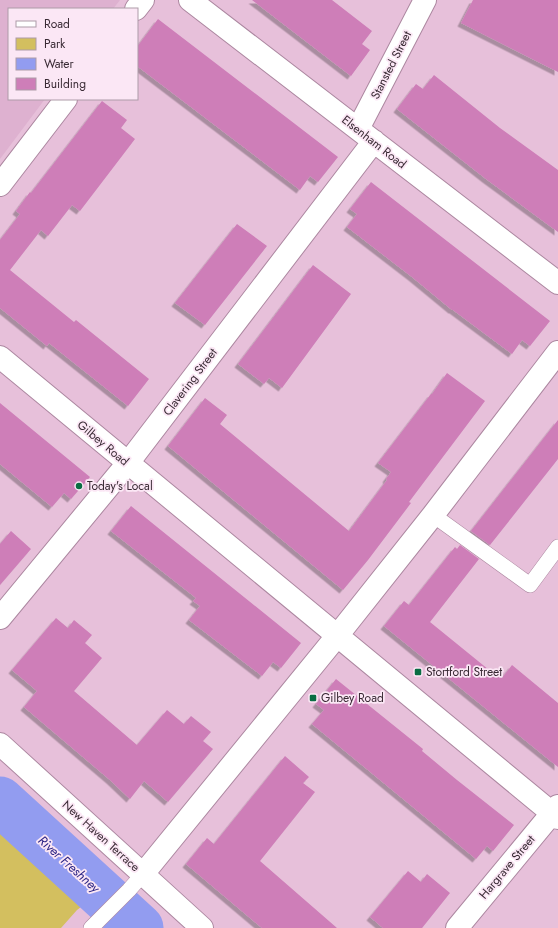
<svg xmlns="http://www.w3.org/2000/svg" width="558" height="928" viewBox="0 0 558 928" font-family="Jost,sans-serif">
<defs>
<filter id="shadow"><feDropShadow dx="-3.5" dy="3.5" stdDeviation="0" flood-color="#0004"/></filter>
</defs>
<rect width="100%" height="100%" fill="#e7c0da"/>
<path fill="#deb1d0" d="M0,0H120L113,9H9V99H45L0,159Z"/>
<path fill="#d3bf5f" d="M0,823L86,903L77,910L61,928H0Z"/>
<path fill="#929cf0" stroke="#777ab8" d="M0,780L112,879L86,903L0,823Z
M142,912L162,928H123Z"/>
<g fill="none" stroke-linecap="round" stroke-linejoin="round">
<path stroke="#929cf0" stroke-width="49" d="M0,801L139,928"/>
</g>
<path fill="#ce7eb8" filter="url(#shadow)" d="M252,0H332L372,31L362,44L370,50L351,76Z
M473,0H558V72L461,23Z
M158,19L338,157L318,182L310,176L300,190L137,66V47Z
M434,75L500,128L558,170V232L486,179L397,109L416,84L423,89Z
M102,101L127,120L121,128L135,139L80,211L72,205L48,236L41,230L10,270L74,322L76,320L149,379L128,406L49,343L47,346L0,308V240L20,214L16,211L30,192L31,193Z
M371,182L550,321L530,346L522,340L512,354L453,310H452L412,277L347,227L357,214L350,209Z
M237,224L267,246L205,325L175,303Z
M313,265L351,294L282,388L269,378L264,384L238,364Z
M447,373L485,401L409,502L411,503L368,560L343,590L168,446L205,398L227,415L220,424L349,531L387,480L386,479L391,472L378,463L431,394H432Z
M0,403L90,477L71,499L64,493L52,507L0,464Z
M558,420V459L490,545L471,531Z
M131,506L301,643L281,668L273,662L262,676L189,620L200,606L193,601L196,598L111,531Z
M11,531L31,549L0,585V544Z
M460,545L479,559L430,622L494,674L495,673L502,678L512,665L558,703V767L384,626L404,601L409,605L455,547L457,549Z
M56,618L68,628L74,620L92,635L85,643L102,658L74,691L137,745L167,710L184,724L191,716L211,732L203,741L213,749L168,802L144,781L130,799L110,780L24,707L37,691L12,670Z
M336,679L423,749L422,751L457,780L514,825L493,851L487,846L476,859L312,724L324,710L316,704Z
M285,756L309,777L303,783L315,792L260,861L337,928H262L186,864L207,838L214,844Z
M408,871L421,882L427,874L450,893L422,928H383L370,917Z"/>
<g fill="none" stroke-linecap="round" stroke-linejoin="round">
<defs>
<path id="lane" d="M433,515L530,585L558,547
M91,928L129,890L143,874"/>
<path id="street" d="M190,0L558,283
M136,9L143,0
M358,129L425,0
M0,185L66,99
M0,357L558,818
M0,618L128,463L374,141
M0,744L202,928
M143,874L337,636L433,515L558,352
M457,928L558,806"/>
</defs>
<use href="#lane" stroke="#ac87a0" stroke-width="16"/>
<use href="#street" stroke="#ac87a0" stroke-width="24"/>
<use href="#lane" stroke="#fff" stroke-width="15"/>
<use href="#street" stroke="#fff" stroke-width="22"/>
</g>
<g fill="#096d43" stroke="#fbe7f5" stroke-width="1.5">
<circle cx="79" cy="486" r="4"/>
<rect x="414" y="668" width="8" height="8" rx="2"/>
<rect x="309" y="694" width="8" height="8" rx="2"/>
</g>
<g text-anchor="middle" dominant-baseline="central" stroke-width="3.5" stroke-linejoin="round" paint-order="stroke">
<g font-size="12" fill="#392a34" stroke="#fbe7f5">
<text transform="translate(391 65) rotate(-63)">Stansted Street</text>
<text transform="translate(374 142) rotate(38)">Elsenham Road</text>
<text transform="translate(190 382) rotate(-53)">Clavering Street</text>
<text transform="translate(103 443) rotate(40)">Gilbey Road</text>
<text transform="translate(101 836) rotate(42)">New Haven Terrace</text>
<text transform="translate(507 867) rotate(-50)">Hargrave Street</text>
</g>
<g font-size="12" fill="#392a34" stroke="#fbe7f5" text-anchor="start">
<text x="87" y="486">Today's Local</text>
<text x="426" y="672">Stortford Street</text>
<text x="321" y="698">Gilbey Road</text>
</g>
<g font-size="13" font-style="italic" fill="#2b2484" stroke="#fbe7f5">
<text transform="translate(69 864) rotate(42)">River Freshney</text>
</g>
</g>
<rect x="8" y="8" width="130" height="92" fill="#fbe7f5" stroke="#ad9ba8"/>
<rect x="16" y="21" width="20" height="6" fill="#ffffff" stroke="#ad9ba8"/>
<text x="44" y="28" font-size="12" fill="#392a34">Road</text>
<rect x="16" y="38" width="20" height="12" fill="#d3bf5f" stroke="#ad9ba8"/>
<text x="44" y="48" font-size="12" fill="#392a34">Park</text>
<rect x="16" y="58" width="20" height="12" fill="#929cf0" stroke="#ad9ba8"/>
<text x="44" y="68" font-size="12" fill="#392a34">Water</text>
<rect x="16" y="78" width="20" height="12" fill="#ce7eb8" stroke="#ad9ba8"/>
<text x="44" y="88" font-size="12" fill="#392a34">Building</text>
</svg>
